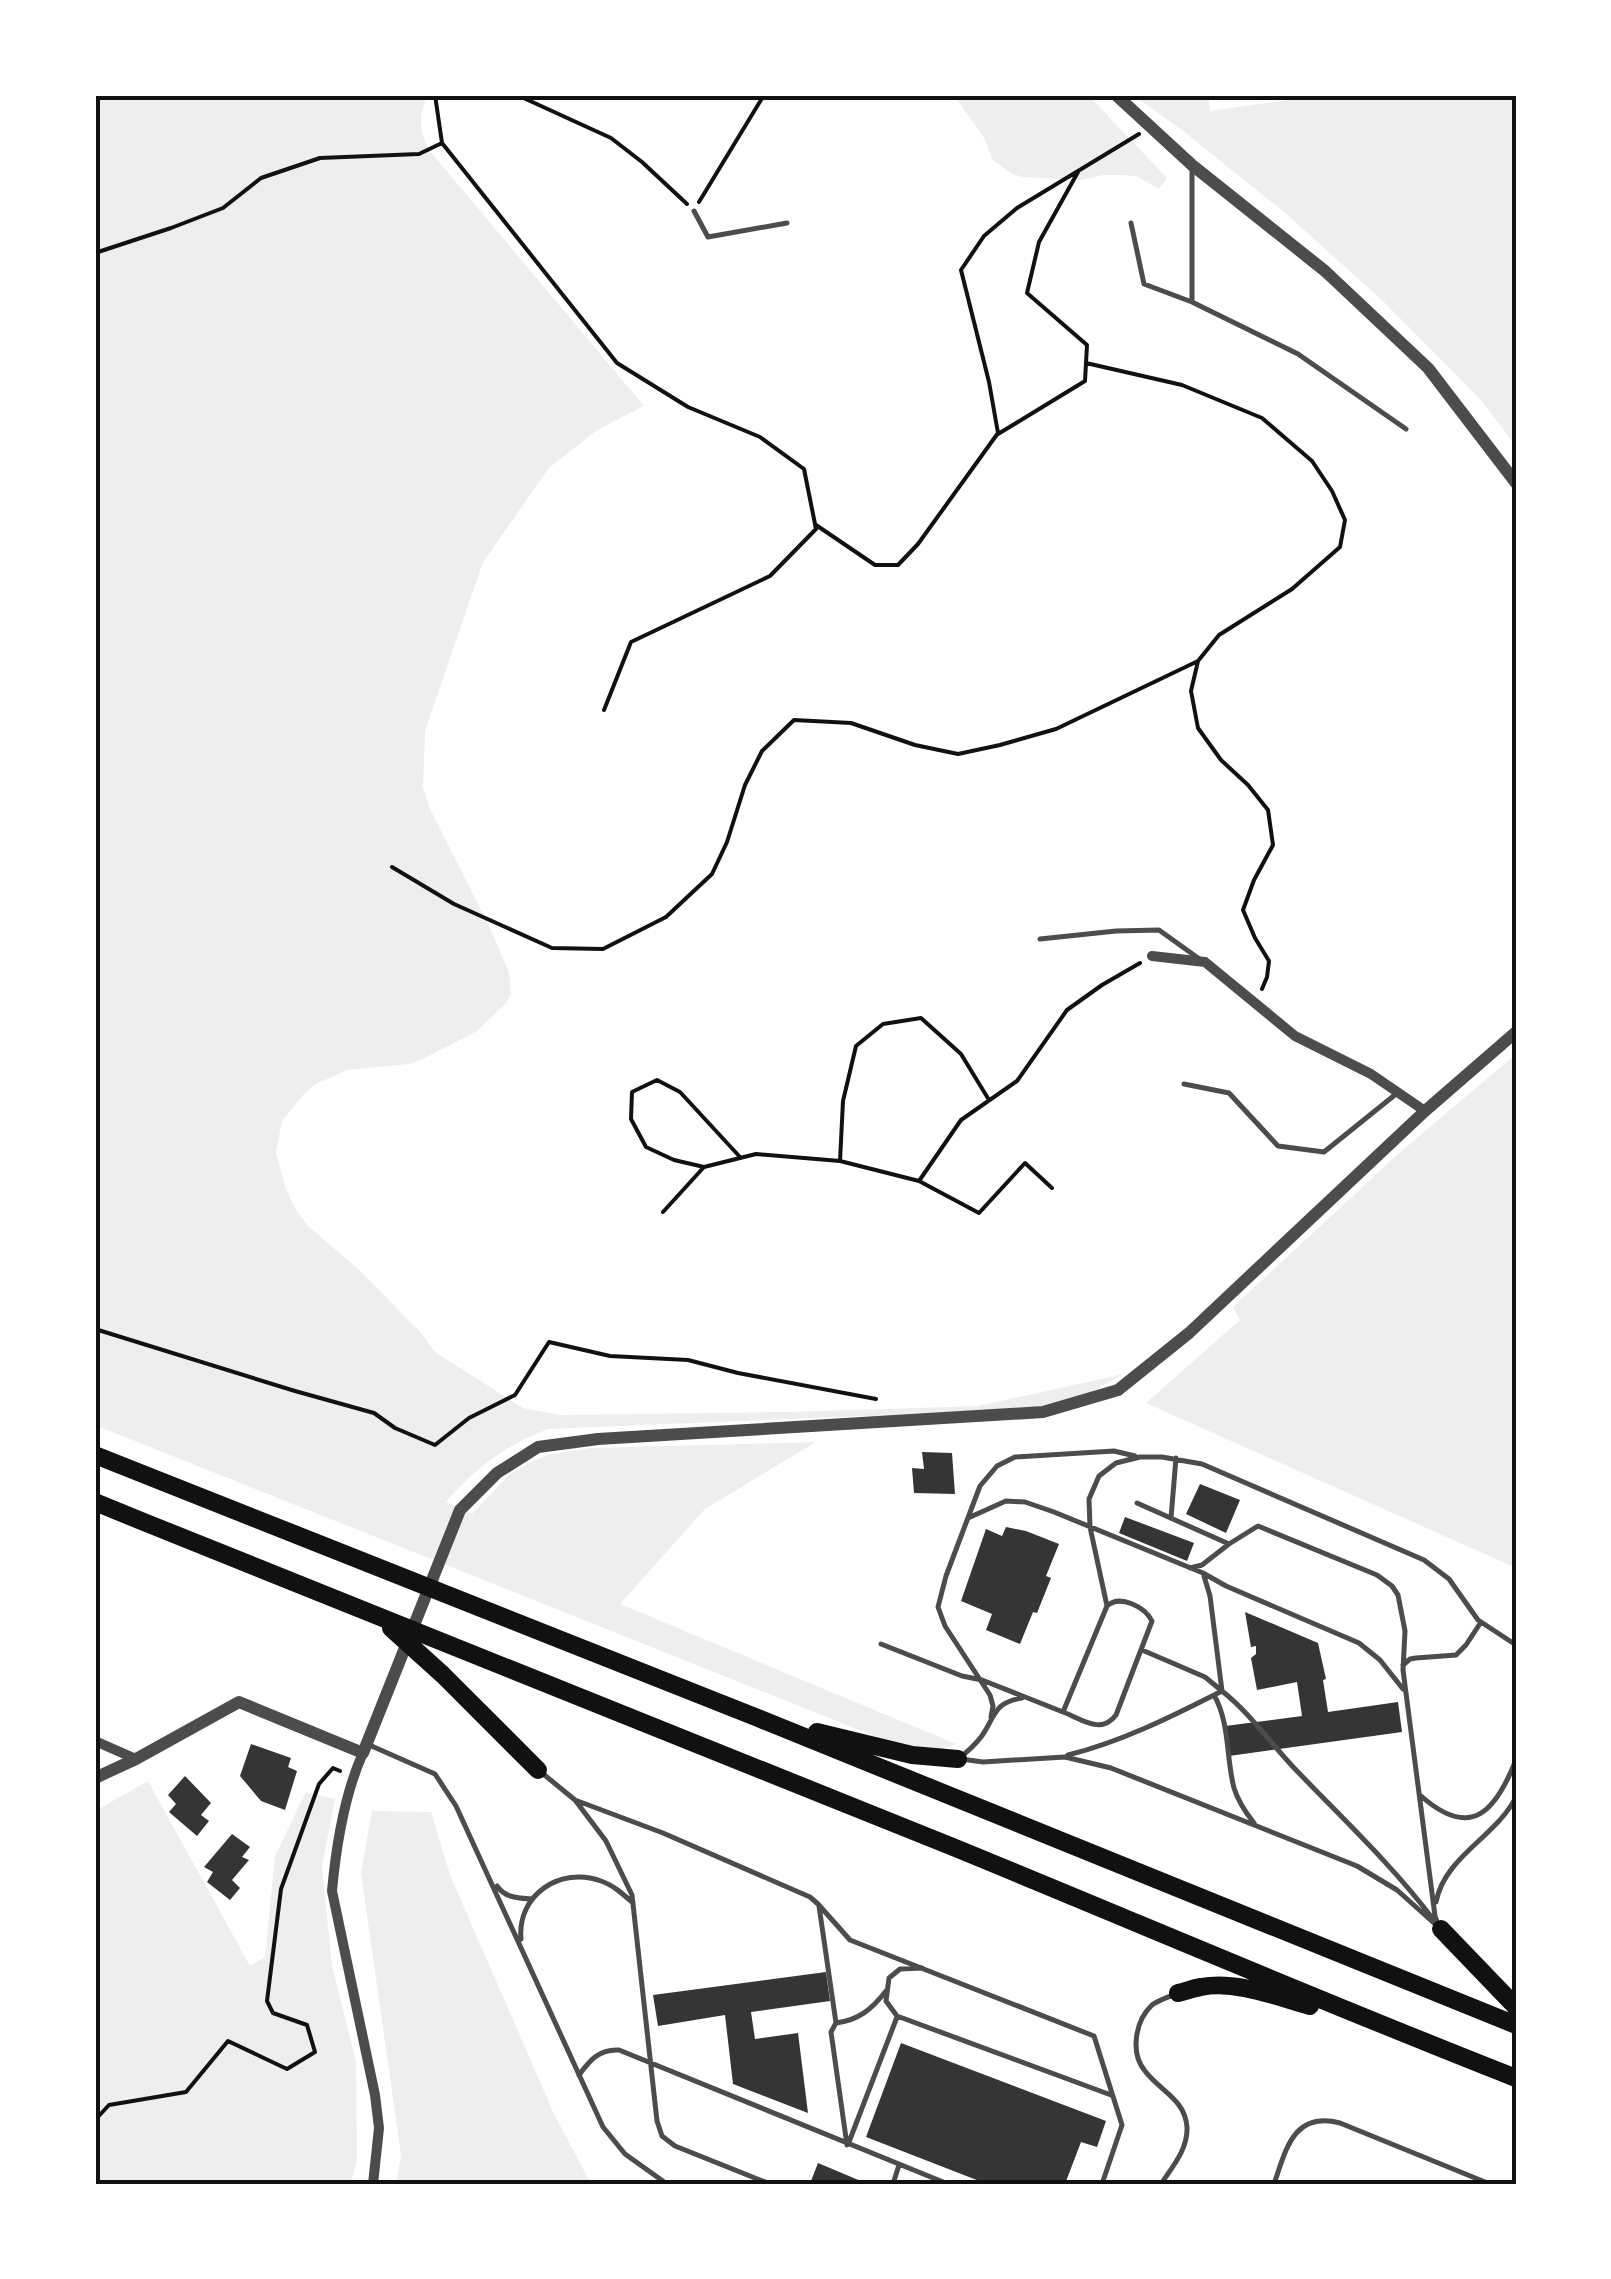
<svg xmlns="http://www.w3.org/2000/svg" width="1611" height="2279" viewBox="0 0 1611 2279" font-family="Cabin,sans-serif">
<rect width="100%" height="100%" fill="#fff"/>
<path fill="#eee" d="M95,95H428C418,115 419,130 429,150L644,406L597,430L549,468L483,562L425,731L423,788L430,809L488,924L509,972L511,995L505,1004L477,1031L421,1060L409,1064L347,1070L314,1085L304,1094L282,1121L276,1153L285,1186L294,1207L308,1226L359,1270L421,1333L435,1352L523,1408L559,1415L788,1412L978,1406L1124,1374L1084,1396L1061,1403L1011,1411L973,1414L864,1416L548,1429C504,1446 477,1467 446,1502L472,1514L509,1475L523,1466L547,1455L591,1448L816,1442L705,1509L620,1604L956,1744C933,1756 906,1745 882,1739L95,1425Z
M954,95H1088L1167,178L1159,189L1138,177L1126,175H1103L1080,180L1023,177L1012,174L993,160L984,138Z
M1145,95H1208L1210,111L1288,100V95H1516V446L1480,399L1382,300L1283,211L1182,130L1140,100Z
M1516,1054V1568L1146,1403L1240,1320L1233,1307L1397,1155Z
M148,1781L250,1966L265,1957L275,1856L306,1792L335,1799L322,1867L332,1966L356,2062L357,2161L350,2184H95V1984L99,1983L95,1976V1811Z
M372,1811L431,1812L450,1875L554,2114L588,2178L596,2184H396L401,2155L361,1873Z"/>
<path fill="#353535" d="M922,1452L952,1453L955,1494L914,1493L912,1468L924,1469Z
M1200,1484L1240,1500L1226,1533L1186,1514Z
M1125,1517L1194,1543L1187,1561L1119,1533Z
M1006,1527L1026,1531L1059,1544L1046,1576L1051,1578L1037,1613L1033,1612L1020,1644L986,1630L992,1614L961,1601L986,1529L1002,1536Z
M1245,1612L1318,1643L1326,1679L1323,1680L1328,1712L1398,1702L1402,1732L1229,1756L1225,1726L1302,1716L1297,1682L1257,1690L1251,1658L1256,1654V1646L1251,1647Z
M251,1744L291,1758L288,1767L297,1771L285,1810L261,1801L240,1776Z
M185,1776L211,1803L201,1815L209,1821L197,1836L169,1812L176,1804L168,1795Z
M232,1834L250,1847L242,1857L249,1860L232,1880L240,1888L230,1900L207,1882L213,1872L204,1867Z
M826,1972L830,2001L751,2012L755,2039L798,2033L808,2113L733,2084L725,2015L658,2026L653,1995Z
M901,2043L1106,2121L1097,2147L1081,2142L1065,2184H987L866,2137Z
M818,2163L868,2184H819L811,2181Z"/>
<g fill="none" stroke-linecap="round" stroke-linejoin="round">
<path stroke="#111" stroke-width="4" d="M435,95L442,143L617,363L688,407L760,437L804,469L816,529L770,576L631,642L604,710
M517,95L611,138L642,162L687,204
M699,202L764,95
M95,253L171,228L223,208L261,178L320,158L419,154L442,143
M1086,363L1182,385L1262,418L1312,461L1332,491L1345,520L1340,547L1292,589L1219,635L1198,661L1191,691L1198,728L1221,760L1248,785L1268,810L1273,845L1254,880L1243,910L1255,938L1269,961L1267,977L1262,989
M998,434L1085,381L1087,345L1027,293L1039,242L1078,172
M816,525L875,565H898L918,544L998,433L989,382L961,270L984,236L1017,208L1139,134
M392,867L454,904L552,948L603,949L666,917L712,874L727,842L745,785L762,751L794,720L851,723L915,745L958,754L1000,745L1056,729L1198,661
M840,1161L843,1101L856,1046L883,1024L921,1018L961,1054L989,1100
M704,1167L674,1160L646,1147L631,1119L632,1092L657,1080L680,1092L740,1157
M919,1181L979,1213L1025,1163L1052,1188
M663,1212L704,1167L756,1154L840,1161L919,1181L961,1120L1017,1081L1067,1010L1102,985L1140,963
M95,1329L295,1391L374,1413L395,1428L435,1445L469,1418L515,1395L549,1342L610,1356L688,1360L738,1373L876,1399
M95,2120L109,2105L186,2092L228,2041L287,2069L315,2052L307,2025L273,2013L267,2001L281,1889L319,1784L333,1768L340,1771"/>
<path stroke="#4c4c4c" stroke-width="5" d="M1192,168V302L1298,354L1406,429
M694,211L708,237L787,223
M1131,223L1144,284L1192,302
M1040,939L1116,931L1159,930L1198,958
M1184,1084L1229,1093L1278,1146L1324,1152L1396,1094
M1137,1503L1229,1544
M968,1518L1006,1501L1025,1502L1054,1512L1203,1573L1226,1586L1359,1643L1380,1660L1403,1689
M1171,1518L1176,1458
M1190,1568L1202,1565L1229,1544L1258,1526L1377,1575L1392,1586L1398,1595L1405,1631L1403,1670L1435,1916L1439,1927
M1204,1576L1210,1596L1222,1691C1251,1714 1270,1743 1296,1770C1343,1819 1392,1865 1433,1919
M1107,1606C1120,1594 1145,1607 1152,1621L1116,1715C1101,1735 1082,1719 1063,1712L1107,1606L1090,1527L1089,1499L1099,1476L1116,1463L1140,1457H1162L1202,1464L1424,1560L1449,1579L1478,1620L1516,1645
M881,1644L962,1676L982,1680L1063,1712
M1403,1665L1410,1659L1416,1658L1456,1655L1466,1645L1481,1622
M1214,1695C1230,1723 1226,1758 1234,1788C1238,1801 1246,1813 1254,1823
M991,1717L993,1706L990,1695L945,1626L938,1607L946,1576L980,1486L997,1466L1015,1457L1114,1451L1135,1456
M367,1744L435,1774L456,1806L603,2127L625,2154L667,2184
M1068,1755C1121,1742 1173,1716 1222,1691L1205,1677L1142,1650
M961,1757C970,1749 979,1742 985,1731C996,1712 997,1702 1022,1698
M961,1759L983,1762L1065,1757L1111,1768L1357,1866L1397,1890L1435,1924
M542,1773L575,1800L606,1841L632,1895L657,2121L662,2136L675,2146L770,2184
M1421,1796C1472,1841 1496,1810 1516,1760
M575,1800L663,1833L810,1897L818,1904L850,1940L1094,2036L1122,2125L1102,2184
M497,1886C505,1898 518,1898 532,1899
M1436,1902C1445,1856 1496,1837 1516,1797
M819,1906L836,2023L831,2032L847,2145
M521,1939C517,1895 560,1866 601,1881C613,1885 623,1894 633,1903
M922,1968L900,1969L889,1978L886,2001L897,2016L1111,2095
M836,2023C859,2020 872,2009 886,1991
M579,2075C590,2060 599,2049 619,2050L948,2184
M849,2142L897,2017
M893,2184L899,2165
M1161,2184C1173,2166 1188,2149 1187,2127C1185,2099 1160,2091 1145,2071C1130,2053 1135,2021 1152,2005C1157,2001 1166,1998 1173,1995
M1274,2184C1286,2150 1293,2111 1340,2123L1490,2184"/>
<path stroke="#4c4c4c" stroke-width="10" d="M1152,956L1205,962L1295,1036L1371,1074L1425,1111
M95,1741L136,1759
M363,1753C345,1793 336,1847 332,1891L375,2095L379,2128L373,2184"/>
<path stroke="#4c4c4c" stroke-width="12" d="M1116,95L1192,165L1325,271L1428,368L1516,483
M95,1778L136,1759L239,1702L363,1753L460,1510L497,1473L538,1447L598,1439L1043,1412L1118,1390L1189,1333L1425,1111L1516,1032"/>
<path stroke="#111" stroke-width="18" d="M95,1455L758,1718L1516,2025
M95,1502C380,1619 667,1731 953,1847C1141,1924 1327,2004 1516,2078
M391,1628L443,1675L538,1770
M817,1732L912,1755L958,1759
M1441,1929L1516,2007
M1178,1993C1186,1991 1194,1988 1201,1987C1236,1980 1277,1997 1310,2006"/>
</g>
<rect width="1611" height="2279" fill="none" stroke="#ffffff" stroke-width="195"/>
<rect x="98" y="98" width="1416" height="2084" fill="none" stroke="#111" stroke-width="4"/>
</svg>
